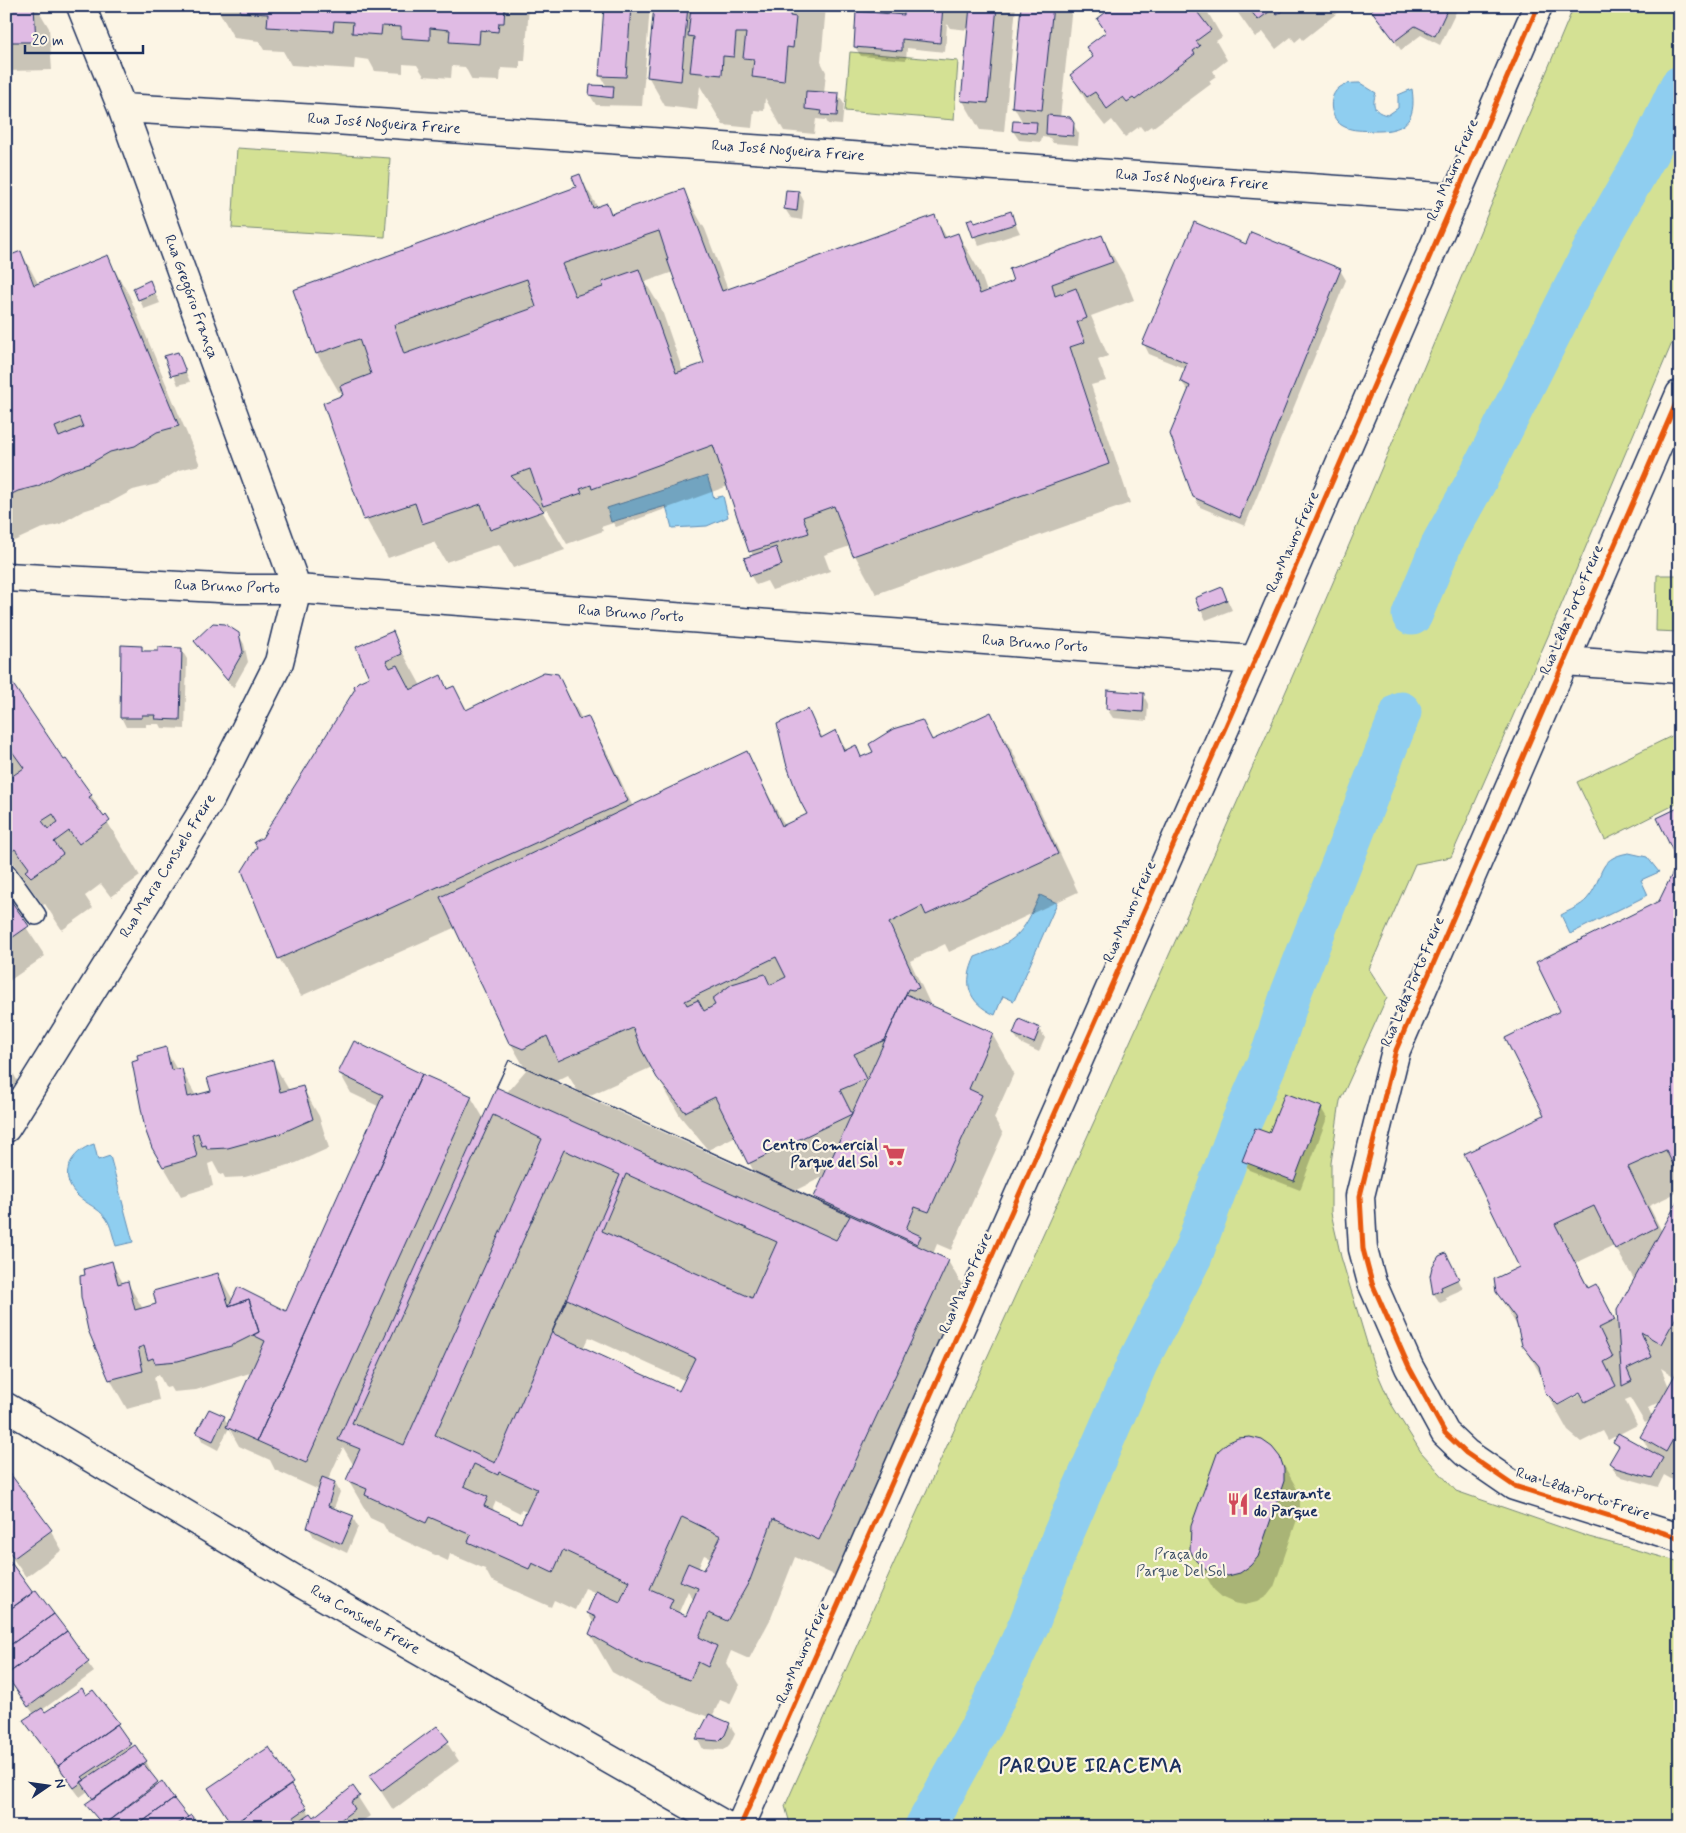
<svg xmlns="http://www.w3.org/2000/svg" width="1686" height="1833" viewBox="0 0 1686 1833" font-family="Mynerve,sans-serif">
<rect width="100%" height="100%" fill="#fcf5e5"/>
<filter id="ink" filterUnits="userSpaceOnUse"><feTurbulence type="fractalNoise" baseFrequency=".02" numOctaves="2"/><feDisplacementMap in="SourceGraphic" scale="10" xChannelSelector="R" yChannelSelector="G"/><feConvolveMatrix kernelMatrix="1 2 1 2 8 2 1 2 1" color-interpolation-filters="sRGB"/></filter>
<g filter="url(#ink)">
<path fill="#d4e194" stroke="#788879" d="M1574,6H1680V324L1549,634L1451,857L1415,864L1369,969L1387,997L1340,1101L1331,1163V1213L1341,1257L1373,1363L1390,1402L1421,1452L1456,1491L1589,1537L1680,1562V1824L1678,1827H791L785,1806C948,1439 1118,1075 1279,707C1381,475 1476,240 1574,6Z
M850,52L958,61L954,120L845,111Z
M237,148L390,158L385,237L232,228Z
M1657,575H1680V632L1656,631Z
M1680,732V802L1605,840L1577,782Z"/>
<path fill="#8fcef0" stroke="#618eb6" d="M1360,83L1376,93C1371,106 1375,113 1388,115L1398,108V95L1412,89C1417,122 1404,132 1372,131C1363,130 1353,131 1345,127C1328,120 1326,92 1344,85C1349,83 1355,83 1360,83Z
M707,476L714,498L723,496L728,517L707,526L672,528L666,506L611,522L607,508Z
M1629,853L1647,857L1659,872L1641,880L1648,895L1570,934L1561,915C1570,910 1581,906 1587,899C1605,878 1595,858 1629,853Z
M1040,895L1057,903L1014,1001L1003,996L995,1015C967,1002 963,983 975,957C1017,941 1022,936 1040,895Z
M94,1144L98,1160L110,1156L133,1242L116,1246C113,1237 111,1225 106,1218C98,1208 87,1204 78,1196C57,1177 70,1151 94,1144Z"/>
<path fill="#0003" fill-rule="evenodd" d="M6,6H36L49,28L52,70L6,71Z
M216,6H529L525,61H520V69L501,68L500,81L472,80L465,67L452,66L451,78L424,76L417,65L403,64V73L375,71L369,60L355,58L354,69L291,65L283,51L264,50L259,41L234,38Z
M605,6H650L642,106L596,105L590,95L607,87L600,75Z
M655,6H826L821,62L826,72L824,94L838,95L844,104L842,125L828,124L826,120L816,119L814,134L784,131L765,98L764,111L754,110L752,128L723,125L700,86L697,110L665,106L648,76Z
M854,6H1016L1004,132L980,130L963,101L969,30L950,28L947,24L945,52L907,48L906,60L861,56L855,47L884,15L882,11L856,9Z
M1022,6H1072L1060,118L1073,124L1079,134L1078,145L1053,143L1050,138L1042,137L1041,142L1019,140L1013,131L1023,123L1014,107Z
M1097,6H1204L1222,37L1216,41L1227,60L1213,71L1216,76L1209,81L1211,84L1152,128L1151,126L1144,131L1140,126L1125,137L1112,120L1105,126L1088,104L1071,75L1094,58L1087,48L1106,33L1098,20L1114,8Z
M1233,6H1346L1303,40L1301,37L1295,42L1291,37L1276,49L1263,32L1255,37Z
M1379,6H1459L1440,45L1421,35L1401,50L1373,11Z
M579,175L598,208L607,205L613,215L683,191L705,229L728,290L934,216L947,238L958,234L980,272L987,292L1015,282L1102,237L1124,275L1134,300L1091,316L1108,356L1098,360L1106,381L1091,385L1130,503L876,594L850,546L824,555L830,571L772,590L767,581L756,585L751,576L753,556L728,486L616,527L613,523L601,527L603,531L567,544L547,509L542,511L565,550L513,568L499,544L446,562L434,542L388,558L366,519L345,396L343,391L339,392L317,354L294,290L577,188ZM673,272L706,364L683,372L661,308L645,282Z
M799,192L804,201L802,220L791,218L785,209Z
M1010,213L1020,233L979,246L968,221L975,224Z
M1246,245L1340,270L1346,280L1245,526L1200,507L1194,497L1189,392L1181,381L1186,369L1149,354L1144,344Z
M21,252L39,285L107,257L129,295L200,465L179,470L157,484L133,490L111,502L83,511L60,524L40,529L14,541L6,527V258Z
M150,282L160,303L144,309L134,289Z
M178,353L190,382L178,385L166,356Z
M1222,588L1232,610L1206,620L1201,610Z
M392,633L421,686L440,677L448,690L454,688L467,710L557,675L582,719L587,717L609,756L633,807L746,753L785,826L809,815L807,711L823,738L836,732L847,751L855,747L862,758L874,753L922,722L933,741L991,714L1013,752L1078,892L949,952L945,944L910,961L931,1006L992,1034L1014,1073L994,1118L1003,1134L951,1250L937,1244L933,1254L948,1261L970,1299L841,1578L795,1557L771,1618L749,1659L731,1651L726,1663L739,1685L730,1704L720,1700L712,1717L729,1724L735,1733L730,1744L724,1750L703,1749L698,1739L709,1717L664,1701L612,1672L590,1634L594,1624L588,1613L596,1593L585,1588L575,1610L554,1600L551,1607L491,1580L485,1569L450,1554L448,1561L388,1533L383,1524L370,1518L348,1480L354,1466L343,1447L328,1480L335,1483L340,1492L335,1505V1511L353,1518L358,1527L347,1553L314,1537L309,1528L319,1490L275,1470L270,1460L239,1446L229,1428L218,1450L203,1442L198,1433L224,1417L228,1425L253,1372L196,1390L173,1392L170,1387L166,1388L159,1375L154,1377L159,1400L127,1409L110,1379L86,1275L111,1262L123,1283L127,1282L143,1309L158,1305L218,1274L233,1300L287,1312L380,1107L351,1093L340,1073L471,1097L484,1119L526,1070L510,1042L456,927L301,996L279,958L263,839L371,678ZM652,1067L680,1116L708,1150L736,1136L755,1174L586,1097ZM568,1075L579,1093L554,1082ZM825,1176L815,1197L819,1203L794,1191ZM589,1337L686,1381L680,1392L583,1349ZM496,1501L520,1513L521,1510L527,1512L522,1525L495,1513L493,1508ZM704,1555L711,1558L705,1572L698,1569ZM688,1591L694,1601L686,1618L679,1612Z
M238,634L244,644L248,662L233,688L195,642Z
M141,647L144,652L181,649L187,659L185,729L162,728L160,724H146V727H126L121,717Z
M6,677L61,759L91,795L140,876L111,897L101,884L85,896L93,908L62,930L45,904L43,905L17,869L6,851Z
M1143,694L1148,704L1147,721L1113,718L1107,709Z
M1680,808V1191L1649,1206L1662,1232L1680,1199V1484L1664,1475L1658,1487L1622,1477L1616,1473L1610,1463L1619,1449L1615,1442L1650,1452L1642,1437L1651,1420L1645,1423L1630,1398L1625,1400L1637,1425L1608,1440L1603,1431L1581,1442L1568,1431L1546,1392L1543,1379L1523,1344L1520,1331L1497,1292L1520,1268L1562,1011L1660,902L1680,862ZM1614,1245L1635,1281L1619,1326L1596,1286L1589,1289L1576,1263ZM1661,1368L1675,1377L1669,1387ZM1585,1390L1586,1392L1559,1405V1403ZM1662,1401L1652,1418L1648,1408Z
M6,897L45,956L6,983Z
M1039,1029L1045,1038L1039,1052L1020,1043L1014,1034Z
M165,1049L177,1070L181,1069L196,1096L213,1092L272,1061L289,1090L302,1087L319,1116L329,1148L296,1163L245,1177L225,1178L223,1174L220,1175L213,1162L208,1164L213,1186L181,1196L153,1148Z
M6,1061L18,1082L6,1091Z
M1321,1108L1327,1118L1300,1190L1249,1170L1244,1161Z
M1451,1264L1463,1289L1445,1297L1447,1300L1440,1303L1434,1294L1431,1276Z
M1279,1457L1296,1487L1300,1499V1511L1274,1587L1267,1596L1257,1602L1245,1605L1234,1603L1223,1598L1214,1590L1191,1550Z
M6,1470L51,1531L62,1550L26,1577L6,1549Z
M6,1559L33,1595L36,1592L94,1672L42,1710L45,1714L93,1691L132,1748L146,1761L151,1771L149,1772L158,1786L188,1819L198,1827H103L87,1804L94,1800L88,1791L80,1797L30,1730L25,1720L34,1714L6,1677Z
M437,1728L459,1761L393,1810L371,1776Z
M268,1749L313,1819L352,1788L370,1816L361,1822L363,1827H233L210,1789Z"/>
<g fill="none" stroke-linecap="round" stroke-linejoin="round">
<path stroke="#8fcef0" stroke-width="41" d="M1412,615L1442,543L1478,478L1596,244L1653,144L1680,86
M925,1827L986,1717L1029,1624L1062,1537L1137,1364L1192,1256L1239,1128L1273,1049L1291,993L1401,712"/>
</g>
<path fill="#e0bbe4" stroke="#1b2f5e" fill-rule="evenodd" d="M6,6H34L36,42H6Z
M241,6H505L504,23H499L498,32L480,30L479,44L449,42L450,30L430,28V40L401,38V27L382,26L381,35L352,33L353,22L334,21L333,31L267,27L268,14L240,12Z
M604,6H631L626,77L599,76Z
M654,6H688L681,81L647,77Z
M696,6H791L790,16L796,17L793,48L787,47L784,81L752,77L754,59L743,58L746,33H736L734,57L723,56L722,75L690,72L694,37L688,36L691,7Z
M904,6H943L940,43L902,39V51L854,47L856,11L904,15Z
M970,6H997L988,103L961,101Z
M1021,6H1053L1042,110L1012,107Z
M1114,6H1206L1198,13L1211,30L1196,41L1200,46L1193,51L1195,54L1135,100L1133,98L1127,102L1123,97L1107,109L1095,92L1087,97L1070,75L1093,57L1086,47L1106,32L1097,19Z
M1247,6H1292L1277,14L1273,9L1258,20Z
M1377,6H1449L1435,36L1415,26L1395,41L1371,10Z
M590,85L614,86L613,98L589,95Z
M806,91L839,93L837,116L821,115L822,111L805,109Z
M1047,115L1070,117L1074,123L1073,136L1046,134Z
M1013,121L1037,122L1036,133L1012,131Z
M580,174L593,208L607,203L611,214L684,189L722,291L935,215L944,238L958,233L980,294L1013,281L1009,269L1102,235L1113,262L1052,284L1055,296L1076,288L1087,318L1077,322L1085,342L1070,347L1109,464L853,556L834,506L803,517L809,533L749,552L713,445L592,489L591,485L580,489L582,493L543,506L530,469L511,476L544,511L490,530L481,504L422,524L415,503L364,520L323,403L343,395L340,386L371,374L359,339L316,354L293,290L576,187L572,177ZM659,231L668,259H667L704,363L676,373L639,269L602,282L603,287L575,296L562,264ZM527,279L536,307L404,354L394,325Z
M786,190L799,191L797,211L784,209Z
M1011,211L1015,224L973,237L967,220L973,218L975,223Z
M1194,222L1246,244L1251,232L1341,269L1240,518L1193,497L1170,434L1190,386L1180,381L1187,363L1142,344Z
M21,251L34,285L108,255L179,426L157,432L135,446L110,452L89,464L61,473L38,486L18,491L6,497V257ZM79,417L83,427L59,437L55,427Z
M150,280L155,293L138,300L133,288Z
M178,352L186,372L171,376L164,356Z
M776,547L782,565L750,576L744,558Z
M1222,587L1227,600L1200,611L1195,598Z
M213,623L225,624L239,633L243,652L227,680L194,641Z
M393,631L402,654L386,661L390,668L397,665L410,690L441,675L447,689L454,686L466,710L544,672L558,674L579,719L588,716L628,801L278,959L242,871L257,847L254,842L262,838L355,689L354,686L358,682L369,677L356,647Z
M121,645L142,646V651H158V647L182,648L180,720L155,719L156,715H142V718H120Z
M6,674L64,760L66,759L92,795L89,797L104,817L106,815L110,821L79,844L69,831L54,842L63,854L31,877L25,871L29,868L15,849L11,852L6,845V776L8,779L24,768L6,743ZM53,814L58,822L48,829L42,821Z
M1107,690L1144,693L1143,712L1106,709Z
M808,709L821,738L836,730L844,751L856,745L861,757L873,752L869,744L893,729L922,720L932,740L991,712L1058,854L926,915L922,906L889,923L919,988L913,990L908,989L885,1040L854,1054L866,1079L840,1090L852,1114L748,1164L715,1097L685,1112L657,1078L641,1049L633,1028L558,1061L547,1036L523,1049L509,1043L440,897L747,751L782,826L807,814L800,801L786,763L777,724ZM776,957L786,977L770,985L765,974L732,984L712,999L715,1005L704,1011L698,1000L687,1005L685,1001Z
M1680,807V1179L1666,1150L1628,1167L1657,1227L1615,1249L1594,1206L1555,1224L1588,1288L1596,1284L1615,1320L1599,1328L1613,1357L1604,1362L1616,1386L1585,1402L1580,1393L1558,1405L1545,1392L1539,1366L1522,1345L1515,1317L1496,1292L1494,1279L1519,1267L1464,1154L1544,1115L1505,1038L1560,1011L1536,962L1659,901L1678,862L1657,818Z
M6,894L29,926L6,942Z
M906,994L993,1033L969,1089L982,1095L929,1212L915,1207L906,1229L921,1236L917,1244L814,1197Z
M1019,1019L1040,1028L1034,1043L1013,1034Z
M354,1041L422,1074L257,1441L226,1427L265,1341L253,1335L259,1332L249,1299L229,1306L238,1287L286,1311L383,1095L338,1073Z
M166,1047L171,1070L182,1068L188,1097L211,1091L207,1078L273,1060L280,1092L303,1086L313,1119L279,1134L228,1148L207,1149L206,1145L202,1146L198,1133L192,1135L197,1157L163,1167L152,1148L145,1129L132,1062L138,1060L137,1055Z
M509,1060L949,1260L819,1540L773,1519L750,1580L727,1621L709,1613L699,1637L717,1646L708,1667L698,1662L690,1680L641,1663L589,1634L596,1617L587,1613L596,1591L620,1602L629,1581L563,1550L553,1573L532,1563L529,1569L468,1542L471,1535L429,1517L426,1523L365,1495L367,1489L346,1480L360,1449L338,1440ZM567,1299L695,1358L679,1391L552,1333ZM474,1464L498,1475L499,1472L537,1489L521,1523L484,1506L488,1497L464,1486ZM682,1517L721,1536L704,1570L688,1563L680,1581L698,1588L686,1616L669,1608L673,1599L650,1589Z
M509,1060L850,1216L836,1240L496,1087Z
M422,1074L472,1096L306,1463L257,1441Z
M1285,1093L1322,1107L1294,1181L1242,1161L1255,1128L1269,1133Z
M493,1115L542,1139L404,1445L352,1423Z
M564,1150L620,1175L495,1463L435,1435Z
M626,1174L777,1242L752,1298L602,1231Z
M1680,1197V1310L1661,1344L1641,1332L1652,1357L1627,1369L1632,1381L1622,1386L1617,1310Z
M1446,1253L1459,1279L1441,1287L1442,1290L1433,1294L1430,1276L1432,1267L1439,1256Z
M112,1261L118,1284L128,1281L135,1310L156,1304L153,1291L218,1273L229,1306L249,1299L259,1332L231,1346L178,1361L155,1363L153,1358L148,1360L144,1346L138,1348L143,1371L109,1380L88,1330L81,1297L80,1276L85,1275L84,1269Z
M1680,1366V1427L1666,1452L1640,1437Z
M209,1409L225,1416L213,1441L196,1433Z
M1618,1433L1663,1458L1652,1478L1616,1468L1609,1463L1619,1446L1613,1442Z
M1250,1437L1262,1440L1272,1447L1280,1457L1284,1469V1481L1258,1557L1250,1566L1240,1573L1228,1576L1216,1574L1205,1569L1196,1561L1190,1550L1191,1526L1218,1451L1227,1443L1238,1438Z
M6,1468L52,1530L14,1558L6,1547Z
M322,1477L335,1482L328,1506L354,1516L342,1544L307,1528Z
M6,1556L12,1564L6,1568Z
M12,1564L33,1593L6,1612V1568Z
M36,1590L54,1614L6,1648V1612Z
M54,1614L67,1631L6,1675V1648Z
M67,1631L89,1662L28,1707L6,1675Z
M82,1688L86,1695L93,1690L119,1723L58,1766L23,1720L42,1708L45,1712Z
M709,1714L730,1723L725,1735L719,1741L696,1739Z
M117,1724L131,1744L82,1777L85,1780L74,1788L58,1766Z
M437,1726L449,1741L381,1791L369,1776Z
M135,1745L147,1761L93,1799L81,1782Z
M269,1747L293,1783L232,1825L208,1788Z
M143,1763L158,1782L103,1825L85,1804Z
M162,1781L174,1799L135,1827H111L107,1822Z
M291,1785L307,1808L280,1827L232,1825Z
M353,1786L360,1796L351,1802L355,1809L331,1827H290L311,1813L314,1817Z
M174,1799L188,1817L174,1827H135Z
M191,1815L200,1827H174L188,1817Z"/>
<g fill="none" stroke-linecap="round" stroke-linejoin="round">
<defs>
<path id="service" d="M6,873L36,915"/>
<path id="minor" d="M81,6L122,108L297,589
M122,108L335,120L1454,198
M1680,394L1396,1050L1360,1196L1363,1249L1372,1283L1409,1367L1445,1433L1466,1453L1514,1486L1680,1538
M6,577L238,589H297L1255,660
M1564,661L1680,669
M6,1128L210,800L279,662L297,589
M6,1407L304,1585L728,1827
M740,1827L1255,660L1538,6"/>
</defs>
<use href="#service" stroke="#1b2f5e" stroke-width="22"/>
<use href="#minor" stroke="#1b2f5e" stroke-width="31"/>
<use href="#service" stroke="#fcf5e5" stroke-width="19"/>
<use href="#minor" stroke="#fcf5e5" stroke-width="28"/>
<defs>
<path id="cycleway" d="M1680,394L1396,1050L1360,1196L1363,1249L1372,1283L1409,1367L1445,1433L1466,1453L1514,1486L1680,1538
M740,1827L1255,660L1538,6"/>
</defs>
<use href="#cycleway" stroke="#fcf5e5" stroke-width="8"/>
<use href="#cycleway" stroke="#e8590c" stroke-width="5"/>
</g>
</g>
<defs>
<symbol id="supermarket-bare" viewBox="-9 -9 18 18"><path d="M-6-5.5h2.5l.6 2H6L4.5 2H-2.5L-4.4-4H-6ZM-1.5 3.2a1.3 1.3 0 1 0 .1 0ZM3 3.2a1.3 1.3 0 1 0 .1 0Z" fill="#d1495b" stroke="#fcf5e5" stroke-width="2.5" paint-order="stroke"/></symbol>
<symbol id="restaurant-bare" viewBox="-9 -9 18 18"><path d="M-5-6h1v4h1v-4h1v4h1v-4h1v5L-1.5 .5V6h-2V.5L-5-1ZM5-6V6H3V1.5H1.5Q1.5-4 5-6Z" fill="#d1495b" stroke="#fcf5e5" stroke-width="2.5" paint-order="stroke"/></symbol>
</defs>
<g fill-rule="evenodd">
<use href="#supermarket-bare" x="878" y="1139" width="32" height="32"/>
<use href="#restaurant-bare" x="1222" y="1488" width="32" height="32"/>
</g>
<g text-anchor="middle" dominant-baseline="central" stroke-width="4.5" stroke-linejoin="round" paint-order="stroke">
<g font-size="15" fill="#1b2f5e" stroke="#fcf5e5">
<text transform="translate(384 124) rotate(4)">Rua José Nogueira Freire</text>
<text transform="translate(788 151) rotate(4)">Rua José Nogueira Freire</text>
<text transform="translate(1453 170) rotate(-67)">Rua Mauro Freire</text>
<text transform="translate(1192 180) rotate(4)">Rua José Nogueira Freire</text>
<text transform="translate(191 297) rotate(70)">Rua Gregório França</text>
<text transform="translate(1293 542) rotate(-66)">Rua Mauro Freire</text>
<text transform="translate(227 587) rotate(2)">Rua Bruno Porto</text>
<text transform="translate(1572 610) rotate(-67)">Rua Lêda Porto Freire</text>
<text transform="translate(631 614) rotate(4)">Rua Bruno Porto</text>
<text transform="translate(1035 644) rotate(4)">Rua Bruno Porto</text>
<text transform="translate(168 866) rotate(-58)">Rua Maria Consuelo Freire</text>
<text transform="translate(1130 912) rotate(-66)">Rua Mauro Freire</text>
<text transform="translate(1413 982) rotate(-67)">Rua Lêda Porto Freire</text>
<text transform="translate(966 1283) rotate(-66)">Rua Mauro Freire</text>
<text transform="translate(1583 1494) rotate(18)">Rua Lêda Porto Freire</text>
<text transform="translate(365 1620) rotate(30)">Rua Consuelo Freire</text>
<text transform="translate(803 1653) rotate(-66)">Rua Mauro Freire</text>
</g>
<g font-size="15" font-weight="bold" fill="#1b2f5e" stroke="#fcf5e5" text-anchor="end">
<text x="878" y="1146">Centro Comercial<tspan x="878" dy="17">Parque del Sol</tspan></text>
<text x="1254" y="1495" text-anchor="start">Restaurante<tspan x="1254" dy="17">do Parque</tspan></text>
</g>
<g font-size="15" fill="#405369" stroke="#fcf5e5">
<text x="1181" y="1555">Praça do<tspan x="1181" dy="17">Parque Del Sol</tspan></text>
</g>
<g font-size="20" font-weight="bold" letter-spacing="1" fill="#1b2f5e" stroke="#fcf5e5">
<text x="1091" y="1766">PARQUE IRACEMA</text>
</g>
</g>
<rect width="1686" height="1833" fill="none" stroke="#fcf5e5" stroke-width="25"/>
<rect x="12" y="12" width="1661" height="1808" fill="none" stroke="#1b2f5e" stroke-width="2" filter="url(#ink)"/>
<g transform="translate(48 1786) rotate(77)" stroke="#fcf5e5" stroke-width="4" paint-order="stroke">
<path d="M0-4L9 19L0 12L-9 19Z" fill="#1b2f5e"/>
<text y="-8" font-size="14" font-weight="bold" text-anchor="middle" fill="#1b2f5e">N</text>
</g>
<path d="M25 45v8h118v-8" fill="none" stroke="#1b2f5e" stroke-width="2.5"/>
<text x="32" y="45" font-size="15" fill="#1b2f5e" stroke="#fcf5e5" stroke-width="4" paint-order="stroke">20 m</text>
</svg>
